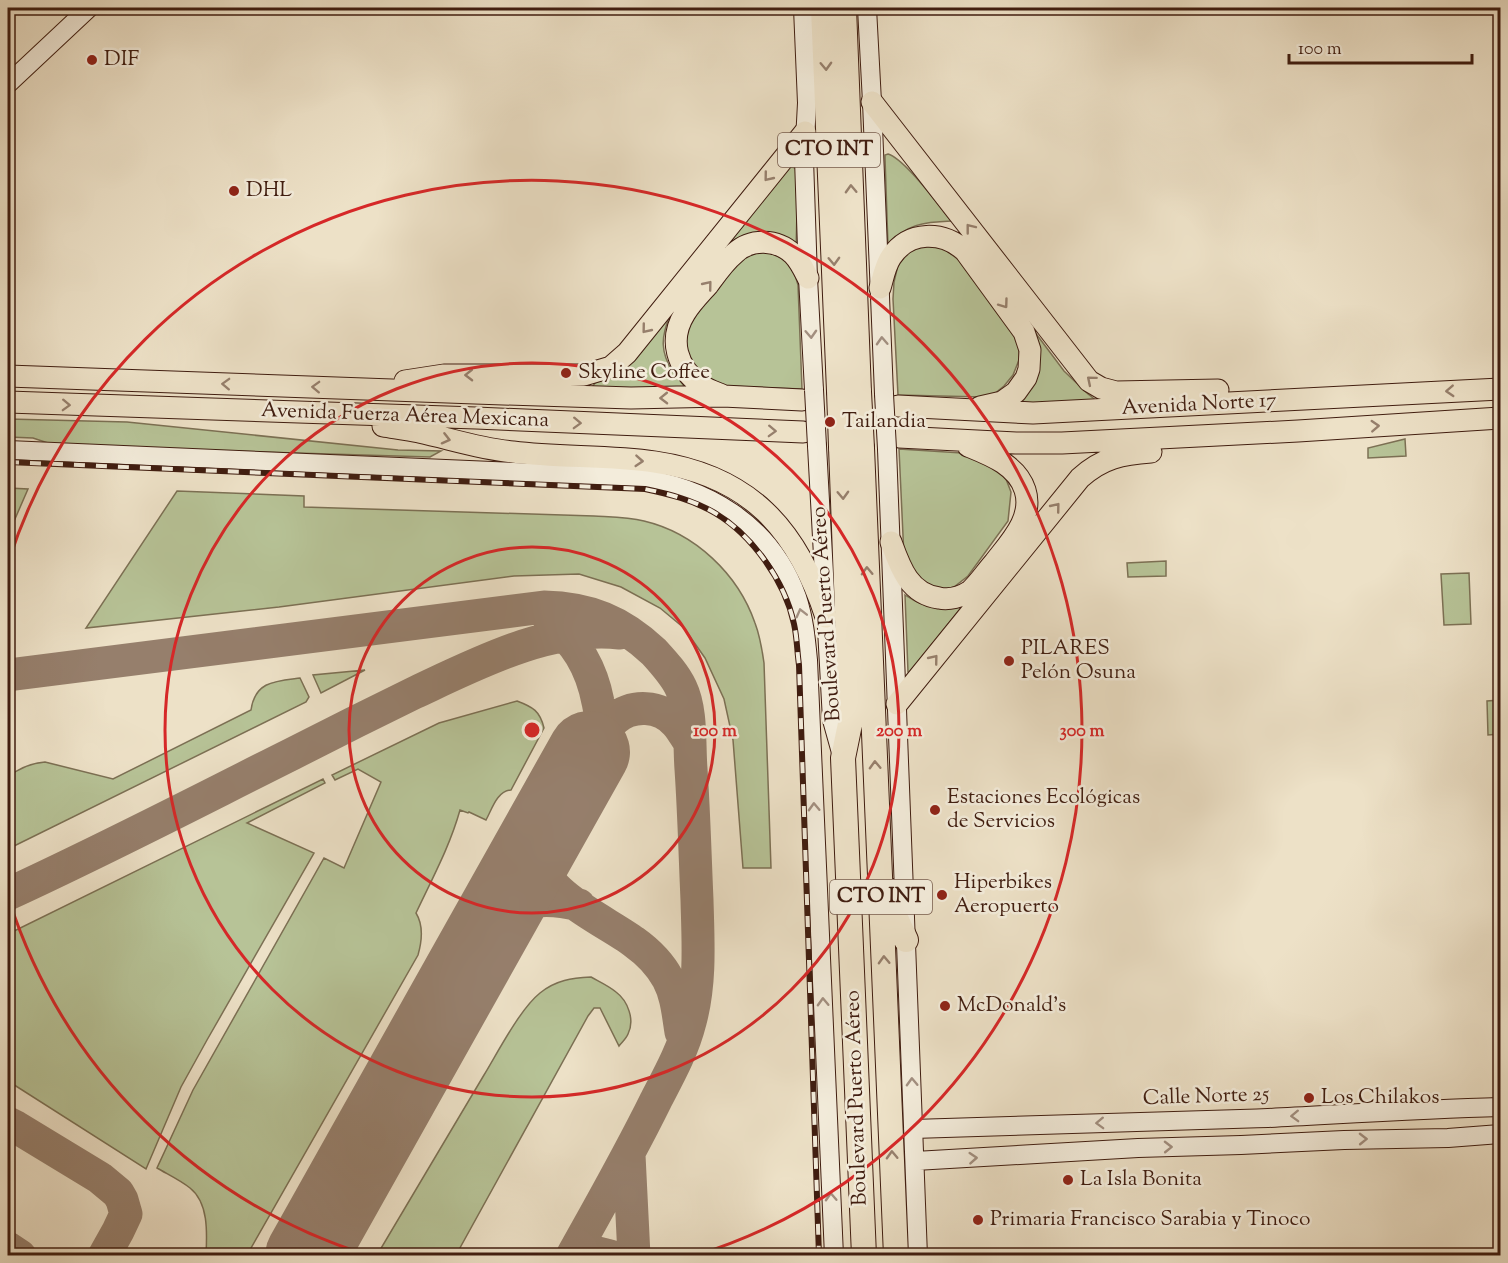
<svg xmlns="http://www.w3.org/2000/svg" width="1508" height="1263" viewBox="0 0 1508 1263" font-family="'Sorts Mill Goudy',serif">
<rect width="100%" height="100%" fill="#ede1c7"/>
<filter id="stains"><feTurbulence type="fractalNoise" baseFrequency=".00333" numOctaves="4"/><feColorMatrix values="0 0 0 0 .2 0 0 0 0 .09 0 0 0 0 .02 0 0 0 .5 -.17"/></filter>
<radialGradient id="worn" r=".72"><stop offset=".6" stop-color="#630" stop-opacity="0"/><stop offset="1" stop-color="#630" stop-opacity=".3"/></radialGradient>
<path fill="#b7c397" stroke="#7c7054" stroke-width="1.5" d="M888,154C905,159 939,205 951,221C925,222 904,224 888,246L885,158V155Z
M791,167L796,168L798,172L796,250H720L788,168Z
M940,246L959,260L1009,325L1019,345V360L1013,375L1004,386L994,394L983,397L898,395L893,299L894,282L898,265L907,254L916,247Z
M760,249C782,257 792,260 798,285L802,389L725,386L713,382L694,370L683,344L689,314L732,262Z
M670,315C661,337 660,352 673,372C677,377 682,382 685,388L594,389L593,386L595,383L616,371Z
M1031,327L1064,371L1088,394L1102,405L1011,409Z
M8,419L127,422L398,450L441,451L430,457L200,450L72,451L33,438L8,437Z
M1405,439L1406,456L1368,458V448Z
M899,449L962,453L995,466L1006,479L1011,492L1008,521L968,576L954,587L943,590L922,586L904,557Z
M8,488L28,489L8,535Z
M177,491L304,496V507L594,516C611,517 628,517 644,521C695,533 738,574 755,623C760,636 762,649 764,663L771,868H743L733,740L724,699L705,658L684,628L660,608L621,587L579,574L514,576L279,607L86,628Z
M1166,561V576L1128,577L1127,563Z
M1469,573L1471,624L1444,625L1441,574Z
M905,595C932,613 941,608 969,598L909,673L908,672Z
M365,670L321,693L313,675Z
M300,678L309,697L306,702L8,849V777C18,769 31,763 45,762L113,779L251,710C255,681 276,681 300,678Z
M1500,700V734L1488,735L1487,701Z
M517,701C533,707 540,711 544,728L511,790C497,791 492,809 486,820L469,812L468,813L460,810C450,846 432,879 416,913C424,926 422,941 418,955L247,1255H206C207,1234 209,1203 190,1188C180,1180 167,1174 157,1168L193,1090L324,858L344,868L381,782L358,769L335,780L332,775L439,723Z
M323,779L325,783L247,823L314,853L207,1040L181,1087L146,1169L8,1081V934Z
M591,977C600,982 609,986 616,992C628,1001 635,1020 628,1034C626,1039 622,1042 619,1046L600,1008H594L588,1016L456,1255H377C413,1195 448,1135 484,1075C498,1052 520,1009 540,993C556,980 572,978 591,977Z"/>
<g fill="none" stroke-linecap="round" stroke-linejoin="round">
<path stroke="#967f6c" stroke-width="33" d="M550,623C577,641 592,671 598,702C600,710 601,718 600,726C599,735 593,744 589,752
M8,675L544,607C589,608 621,621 654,652C664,663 675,675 681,688C692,711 689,744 691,769C694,813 695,856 697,900C698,940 701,982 690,1022C683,1050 669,1075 656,1100C630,1153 601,1204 572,1256
M594,746C600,736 606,727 615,719C632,704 660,705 676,723C681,728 685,736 690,743
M554,814C548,831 538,850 543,868C551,897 610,924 634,942C648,952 660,964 668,979C677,996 678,1014 681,1032
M8,894C104,850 198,801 292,754C333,733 373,713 414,693C476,664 550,625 620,633
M489,929C515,899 542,896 579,905
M8,1123L16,1127L100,1178L118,1193L122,1200L126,1214L118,1231L104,1256
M629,1155L634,1256
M8,1248L20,1256
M579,1256L598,1253L610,1256"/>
<path stroke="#967f6c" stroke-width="82" d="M306,1256L589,752"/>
<defs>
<path id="secondary" d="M803,8L807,103L804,159L808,278L814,390
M867,8L872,102L884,394
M8,84L89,8
M817,446L832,720L842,756
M887,449L918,1256
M8,450L632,477C706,486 771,524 797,597C804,618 806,639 808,660L834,1256
M913,1129C1032,1125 1150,1122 1268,1118C1346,1114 1423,1109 1500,1107
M915,1161L1138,1148L1241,1145L1344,1140L1448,1138L1500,1134"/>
<path id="primary" d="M872,102L1089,381L1101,388L1116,392L1218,390
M880,288C883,278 885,266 891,257C909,230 943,231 965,251L1024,332L1030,350L1029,369L1026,378L1016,392L1002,402L980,407
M8,376L475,393L631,398L723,396L802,400
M405,381L444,375H584L611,367L627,353L805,132
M722,395C715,392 708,390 701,385C677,368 668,340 685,313C691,303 700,294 708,285C716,274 724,262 735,253C751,238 777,239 793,254C800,261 804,270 808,278
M8,402L476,418L803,432
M898,406L1033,413L1500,389
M383,426C395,428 408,430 419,432C451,439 481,449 513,452C560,458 608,455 655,462C750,476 797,529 826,617
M899,437L1016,443H1062L1298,431L1500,418
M891,542C900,567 909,594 939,598C949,600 961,597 970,591C979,583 986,572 994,563C1010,542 1034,518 1025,490C1017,465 990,455 968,446
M897,704L1080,478C1102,458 1122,454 1151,452"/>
<path id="highway" d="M823,8L839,391
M844,8L859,392
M841,447L851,719L843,758L864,1256
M862,448L896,1256
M893,891L895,916L906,940"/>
</defs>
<use href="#secondary" stroke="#401d10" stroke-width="20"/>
<use href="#primary" stroke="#401d10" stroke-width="23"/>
<use href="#highway" stroke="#401d10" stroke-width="26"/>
<use href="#secondary" stroke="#f3ecdb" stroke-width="18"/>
<use href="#primary" stroke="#ede1c7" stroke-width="21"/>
<use href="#highway" stroke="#ede1c7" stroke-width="24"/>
<defs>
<path id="rail" d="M8,462L645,489C669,494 693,500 715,513C752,535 785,581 794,624C797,637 797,651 799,665L819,1256"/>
</defs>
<use href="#rail" stroke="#401d10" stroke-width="6"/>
<use href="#rail" stroke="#f3ecdb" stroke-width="4" stroke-dasharray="11" stroke-linecap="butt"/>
<defs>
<path id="secondary-bridge" d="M814,390L817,446
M884,394L887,449"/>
<path id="highway-bridge" d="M839,391L841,447
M859,392L862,448"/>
</defs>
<use href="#secondary-bridge" stroke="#401d10" stroke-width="20" stroke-linecap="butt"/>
<use href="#highway-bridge" stroke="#401d10" stroke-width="26" stroke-linecap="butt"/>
<use href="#secondary-bridge" stroke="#f3ecdb" stroke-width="18"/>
<use href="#highway-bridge" stroke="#ede1c7" stroke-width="24"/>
</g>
<defs><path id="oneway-chevron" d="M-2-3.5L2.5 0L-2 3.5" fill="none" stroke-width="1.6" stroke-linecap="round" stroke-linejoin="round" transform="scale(1.5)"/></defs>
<g stroke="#967f6c">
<use href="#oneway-chevron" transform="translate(826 66) rotate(88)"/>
<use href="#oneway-chevron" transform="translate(768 177) rotate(129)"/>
<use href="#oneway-chevron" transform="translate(851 189) rotate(-92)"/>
<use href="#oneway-chevron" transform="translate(970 228) rotate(-128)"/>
<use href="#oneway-chevron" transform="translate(834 261) rotate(88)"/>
<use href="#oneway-chevron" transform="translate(708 285) rotate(-51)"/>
<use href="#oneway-chevron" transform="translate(1004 304) rotate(54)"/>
<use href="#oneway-chevron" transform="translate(646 329) rotate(129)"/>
<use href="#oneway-chevron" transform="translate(469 375) rotate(179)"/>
<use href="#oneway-chevron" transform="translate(1091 380) rotate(-140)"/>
<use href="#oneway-chevron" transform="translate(226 384) rotate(-178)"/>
<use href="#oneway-chevron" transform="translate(316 387) rotate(-178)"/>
<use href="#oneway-chevron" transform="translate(1450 391) rotate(177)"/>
<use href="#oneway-chevron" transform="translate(664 398) rotate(179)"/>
<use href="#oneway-chevron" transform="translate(66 405) rotate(2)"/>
<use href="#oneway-chevron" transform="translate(577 423) rotate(2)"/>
<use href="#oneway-chevron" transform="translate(1375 426) rotate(-3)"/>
<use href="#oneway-chevron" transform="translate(772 431) rotate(2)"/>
<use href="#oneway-chevron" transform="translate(446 439) rotate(14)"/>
<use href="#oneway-chevron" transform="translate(639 461) rotate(4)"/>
<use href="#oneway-chevron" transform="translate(843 495) rotate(88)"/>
<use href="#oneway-chevron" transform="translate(1056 507) rotate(-51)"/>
<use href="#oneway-chevron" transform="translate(867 571) rotate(-92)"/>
<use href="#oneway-chevron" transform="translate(934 659) rotate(-51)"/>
<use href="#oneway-chevron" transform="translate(875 765) rotate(-92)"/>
<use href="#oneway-chevron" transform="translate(884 960) rotate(-92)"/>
<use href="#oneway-chevron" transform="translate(892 1155) rotate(-92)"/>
</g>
<g stroke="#a28f80">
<use href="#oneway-chevron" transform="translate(811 334) rotate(87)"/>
<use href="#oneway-chevron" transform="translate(882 341) rotate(-93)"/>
<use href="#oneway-chevron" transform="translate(801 613) rotate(-104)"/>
<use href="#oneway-chevron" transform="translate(814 807) rotate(-92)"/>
<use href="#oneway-chevron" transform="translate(823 1002) rotate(-92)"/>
<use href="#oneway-chevron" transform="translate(912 1082) rotate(-92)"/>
<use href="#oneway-chevron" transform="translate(1295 1116) rotate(178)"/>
<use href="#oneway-chevron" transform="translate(1100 1123) rotate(178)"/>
<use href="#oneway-chevron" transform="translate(1363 1139) rotate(-1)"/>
<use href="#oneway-chevron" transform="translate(1168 1147) rotate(-1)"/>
<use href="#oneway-chevron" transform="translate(973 1158) rotate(-4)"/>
<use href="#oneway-chevron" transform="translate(831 1197) rotate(-93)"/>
</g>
<g fill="none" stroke="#d62828" stroke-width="3">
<circle cx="532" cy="730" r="183"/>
<circle cx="532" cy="730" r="367"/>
<path d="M367 1255A550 550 0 0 1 9 900M9 560A550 550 0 1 1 697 1255"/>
</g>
<g fill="#8f2418" stroke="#f3ecdb" stroke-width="2">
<circle cx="92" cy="60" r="6"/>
<circle cx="234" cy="191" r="6"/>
<circle cx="566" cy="373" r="6"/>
<circle cx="830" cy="422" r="6"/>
<circle cx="1009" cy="661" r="6"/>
<circle cx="935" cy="810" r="6"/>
<circle cx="942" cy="895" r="6"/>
<circle cx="945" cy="1006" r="6"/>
<circle cx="1309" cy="1098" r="6"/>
<circle cx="1068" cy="1180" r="6"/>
<circle cx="978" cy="1220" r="6"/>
</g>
<g text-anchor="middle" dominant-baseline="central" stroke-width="5" stroke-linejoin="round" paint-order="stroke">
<g fill="#f3ecdb" stroke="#765b4d" stroke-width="1.5">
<rect x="778" y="133" width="102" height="34" rx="4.5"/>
<rect x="830" y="880" width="102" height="34" rx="4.5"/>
</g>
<g font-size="20" font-weight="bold" fill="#401d10">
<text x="829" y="150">CTO INT</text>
<text x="881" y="897">CTO INT</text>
</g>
<g font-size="21" fill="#401d10" stroke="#f3ecdb" text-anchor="start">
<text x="104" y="60">DIF</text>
<text x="246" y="191">DHL</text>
<text x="578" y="373">Skyline Coffee</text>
<text x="842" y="422">Tailandia</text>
<text x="1021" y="649">PILARES<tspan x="1021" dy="24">Pelón Osuna</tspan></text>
<text x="947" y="798">Estaciones Ecológicas<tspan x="947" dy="24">de Servicios</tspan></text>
<text x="954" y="883">Hiperbikes<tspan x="954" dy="24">Aeropuerto</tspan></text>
<text x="957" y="1006">McDonald's</text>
<text x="1321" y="1098">Los Chilakos</text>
<text x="1080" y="1180">La Isla Bonita</text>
<text x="990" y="1220">Primaria Francisco Sarabia y Tinoco</text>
</g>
<g font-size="21" fill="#401d10" stroke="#f3ecdb">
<text transform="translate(1199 405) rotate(-3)">Avenida Norte 17</text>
<text transform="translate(405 416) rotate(2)">Avenida Fuerza Aérea Mexicana</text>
<text transform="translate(827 614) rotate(-94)">Boulevard Puerto Aéreo</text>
<text transform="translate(1206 1097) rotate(-2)">Calle Norte 25</text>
<text transform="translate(857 1098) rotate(-92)">Boulevard Puerto Aéreo</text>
</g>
</g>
<circle cx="532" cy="730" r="9" fill="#d62828" stroke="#f3ecdb" stroke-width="3"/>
<g font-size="18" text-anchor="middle" font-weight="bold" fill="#d62828" stroke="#f3ecdb" stroke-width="5" stroke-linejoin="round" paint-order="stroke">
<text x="715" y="736">100 m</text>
<text x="899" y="736">200 m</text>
<text x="1082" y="736">300 m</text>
</g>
<rect width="1508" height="1263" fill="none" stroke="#ede1c7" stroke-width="30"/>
<rect x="9" y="9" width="1490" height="1245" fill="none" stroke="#401d10" stroke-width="3"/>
<rect x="15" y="15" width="1478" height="1233" fill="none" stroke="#401d10" stroke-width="1.5"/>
<path d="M1289 54v9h183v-9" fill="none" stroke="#401d10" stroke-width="3"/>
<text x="1298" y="54" font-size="18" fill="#401d10" stroke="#f3ecdb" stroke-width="4.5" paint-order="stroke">100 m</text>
<rect width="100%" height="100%" filter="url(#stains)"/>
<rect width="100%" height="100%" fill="url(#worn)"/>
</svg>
